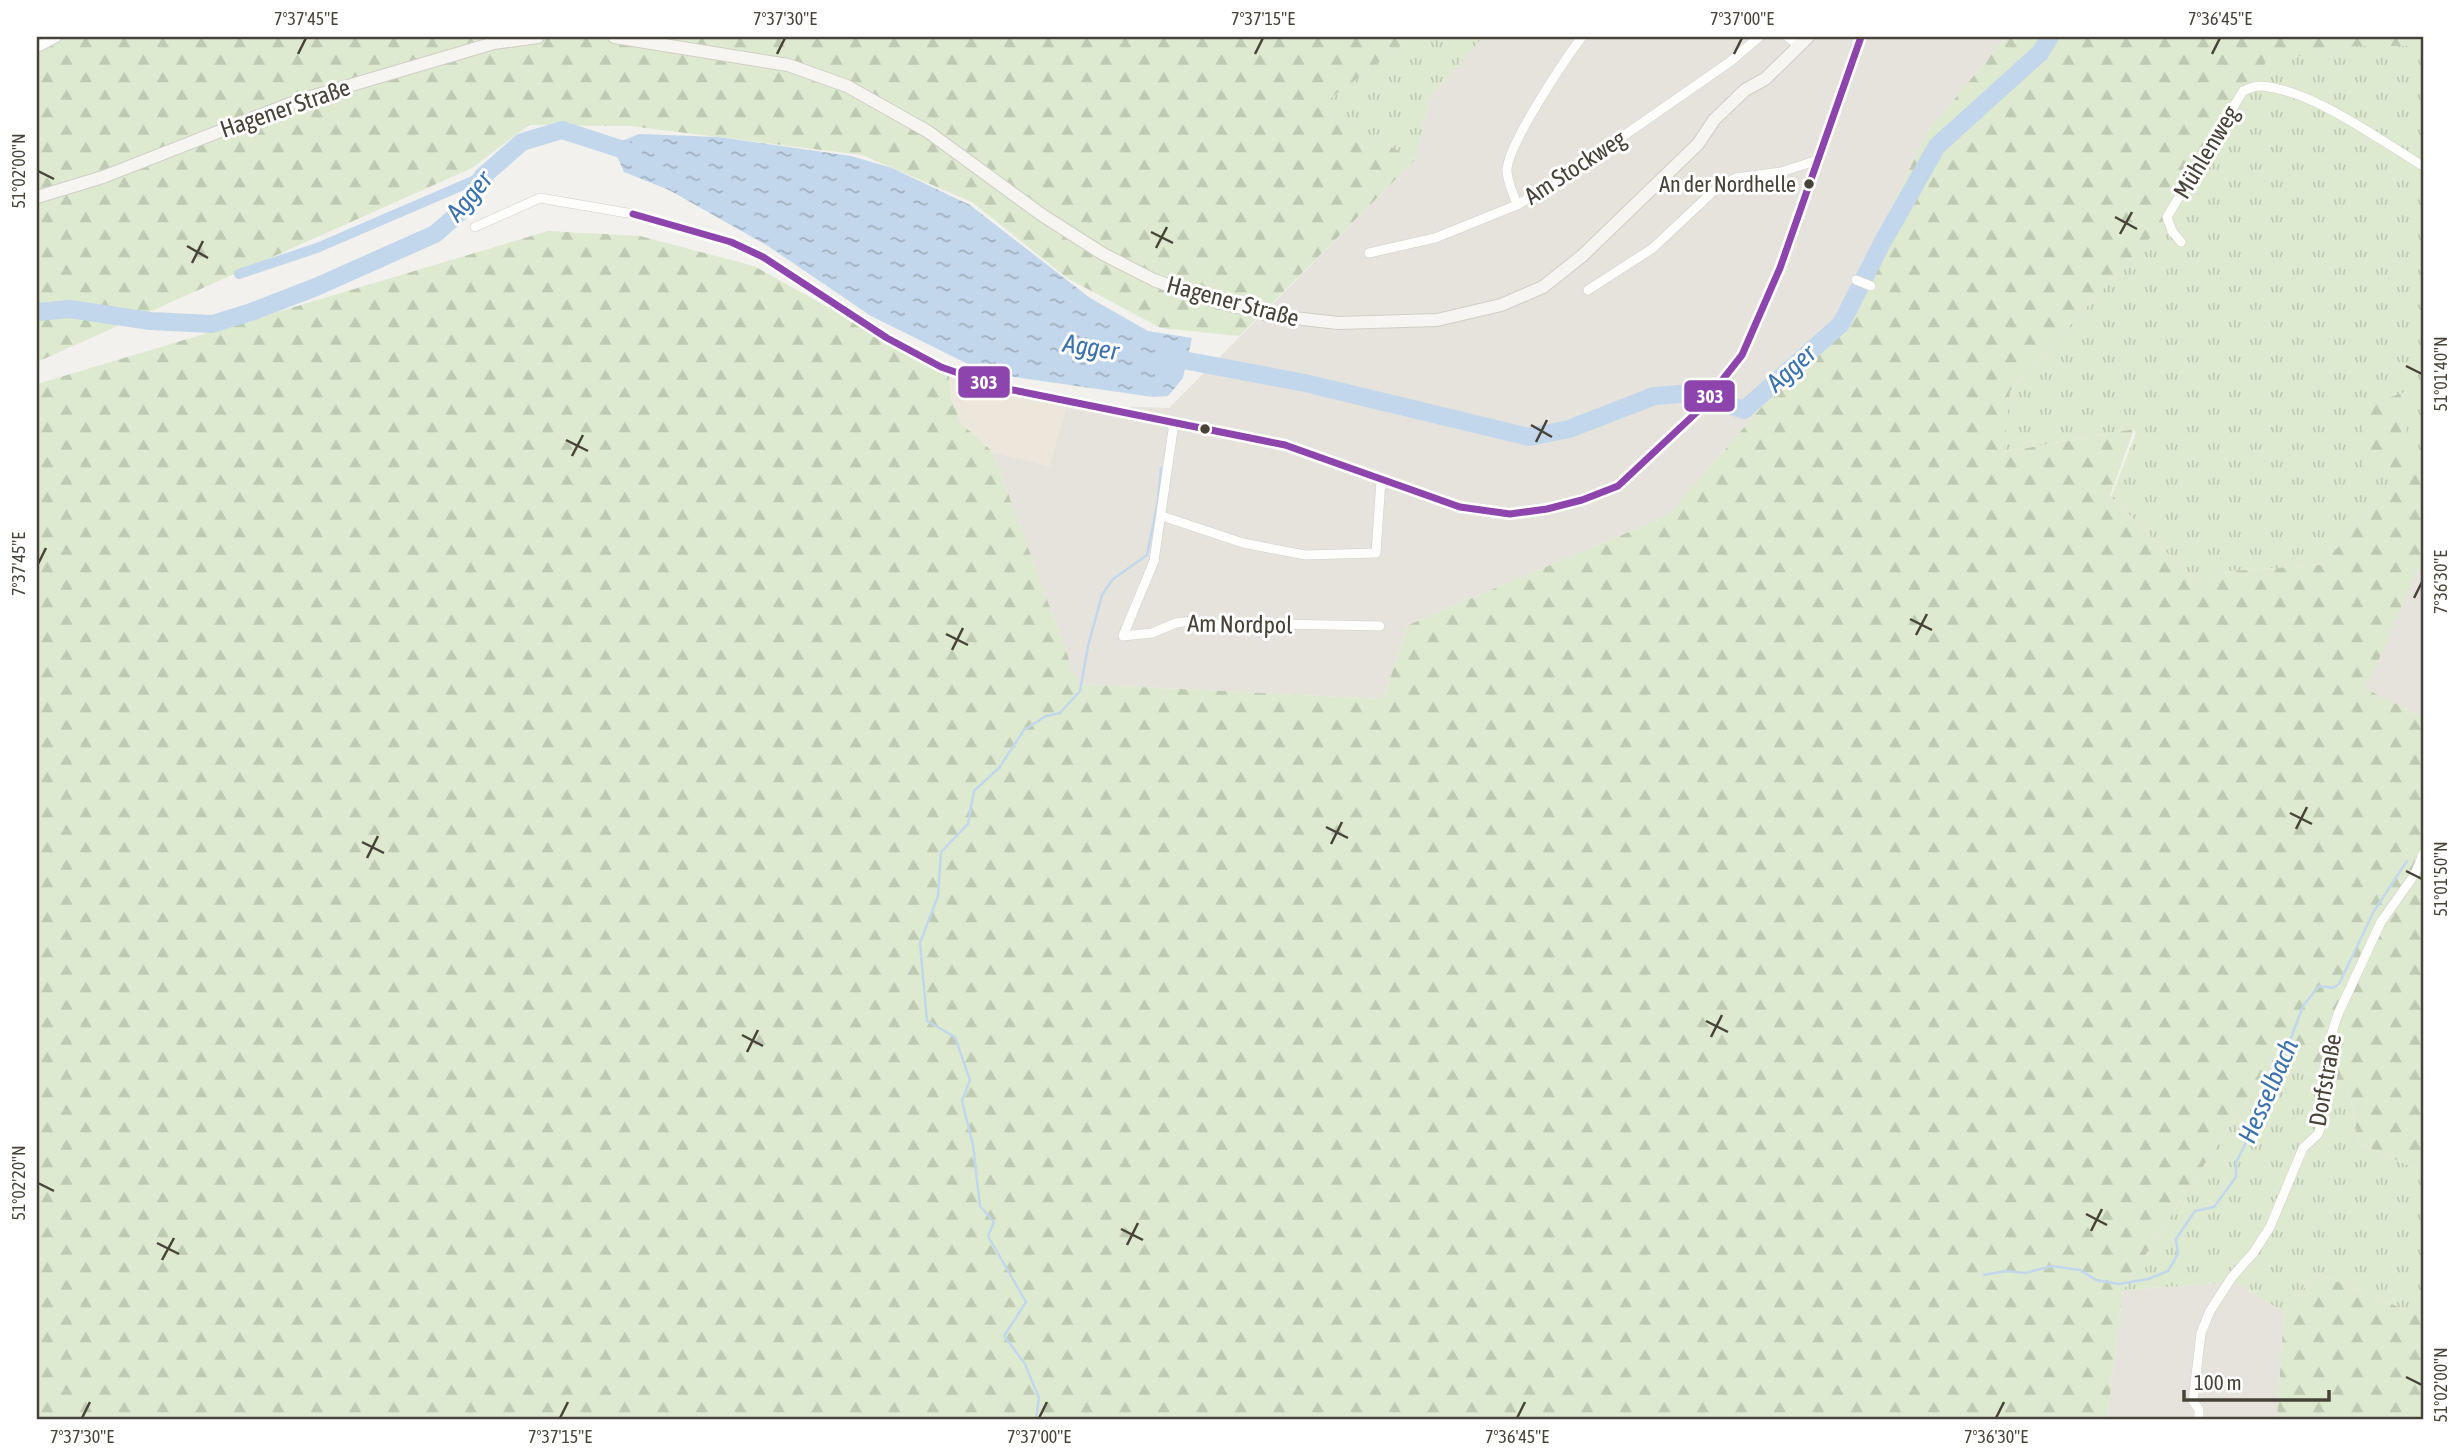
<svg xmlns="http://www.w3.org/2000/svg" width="2460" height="1456" viewBox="0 0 2460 1456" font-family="'Asap Condensed',sans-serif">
<defs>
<pattern id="grass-tufts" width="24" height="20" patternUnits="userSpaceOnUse" patternTransform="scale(1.75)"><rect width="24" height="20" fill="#ddead0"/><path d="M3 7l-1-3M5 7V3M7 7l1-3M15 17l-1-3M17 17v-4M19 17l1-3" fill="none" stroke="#bfcab3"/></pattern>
<pattern id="forest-firs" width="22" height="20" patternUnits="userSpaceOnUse" patternTransform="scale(1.75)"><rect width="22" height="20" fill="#ddead0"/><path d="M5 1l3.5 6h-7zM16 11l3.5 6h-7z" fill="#bfcab3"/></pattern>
<pattern id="water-ripples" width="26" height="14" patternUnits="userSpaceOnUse" patternTransform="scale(1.75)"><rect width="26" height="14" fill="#c2d7eb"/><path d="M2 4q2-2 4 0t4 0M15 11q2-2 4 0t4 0" fill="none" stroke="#a0b0bf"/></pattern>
</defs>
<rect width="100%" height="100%" fill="#f2f1ed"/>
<path fill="#e5e3dc" d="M1483,37H2006L1927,132L1839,318L1667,516L1408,625L1383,699L1078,684L993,452L1049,466L1067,405L1169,408L1415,160L1430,97Z
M2423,563V717L2365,689L2414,578Z
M2234,1282L2284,1312L2277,1419H2107L2123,1290Z"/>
<path fill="#ece6db" d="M949,375L1067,405L1049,466L993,452L962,424L951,399Z"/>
<path fill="url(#grass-tufts)" d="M1412,37H1483L1430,97L1415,160L1318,107Z
M2356,46H2423V165L2334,111L2253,85L2266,61Z
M2258,88L2298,96L2332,113L2423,168V462L2405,452L2396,483L2322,565L2230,571L2200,586L2111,497L2136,433L2134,429L2003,452L2010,391L2157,230L2244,92Z
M2272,1060L2349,1089L2359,1143L2423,1172V1313H2413L2317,1273L2284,1312L2234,1282L2123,1290Z"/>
<path fill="url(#forest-firs)" d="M37,37H1412L1319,107L1415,160L1239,336L1161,328L1067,278L972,202L862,155L630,126L529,125L472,168L37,362Z
M2006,37H2423V46H2356L2266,62L2253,85L2228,113L2157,230L2010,391L2004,452L2134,429L2110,496L2200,586L2230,571L2322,565L2395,483L2363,466L2364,407L2410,390L2405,451L2423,462V563L2414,578L2366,689L2423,717V1172L2359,1143L2349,1089L2272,1060L2123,1290L2107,1419H37V384L548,231L640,236L754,266L949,375L951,399L962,424L993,452L1078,684L1383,699L1408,625L1667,516L1839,318L1927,132Z
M2317,1273L2413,1313H2423V1419H2277L2284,1312Z"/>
<path fill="url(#water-ripples)" d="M639,134L718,137L851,156L892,168L970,205L1090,298L1148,331L1192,338L1183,378L1168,396L1153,397L986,373L871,316L768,246L669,190L624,172L612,145Z"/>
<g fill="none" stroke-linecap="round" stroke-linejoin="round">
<path stroke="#c2d7eb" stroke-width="2.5" d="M1984,1275L2006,1271L2025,1273L2052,1266L2080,1270L2096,1280L2119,1284L2148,1279L2168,1271L2178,1254L2176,1239L2195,1211L2214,1207L2236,1177V1163L2257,1119L2258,1102L2282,1071L2283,1059L2303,1006L2319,986L2333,988L2339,984L2374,911L2407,861
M1036,1419L1039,1398L1025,1364L1004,1336L1026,1302L988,1236L994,1222L980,1206L973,1145L962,1101L970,1080L955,1037L927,1021L920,943L938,896L941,852L968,824L974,791L999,768L1024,730L1046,716L1060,713L1080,691L1088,646L1102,595L1113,579L1147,555L1158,501L1161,468"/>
<path stroke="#c2d7eb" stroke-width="10" d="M239,274L317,248L482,177"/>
<path stroke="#c2d7eb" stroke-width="18" d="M37,312L70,309L150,321L212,324L251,312L316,287L435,234L466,207L482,177L522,142L562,130L633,153
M1167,357L1305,383L1529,437L1569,429L1654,396L1692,393L1744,410L1841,324L1882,243L1937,146L2040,53L2050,37"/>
<defs>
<path id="minor" d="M1788,37L1799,46
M1517,205C1514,195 1506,179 1507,169C1509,143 1565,59 1582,37
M475,227L540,198L633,214L731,242L763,257L887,338L941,367L998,387L1285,445L1460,507L1510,514L1547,509L1582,500L1618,486L1698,411L1742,355L1780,268L1861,37
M2181,242L2172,231L2167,217L2243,91C2248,89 2254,86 2259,86C2310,88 2380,140 2423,166
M1369,253L1435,238L1517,205L1560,180L1731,61L1759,37
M1856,280L1871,286
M1588,290L1653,248L1718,187L1736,178L1781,172L1818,160
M1174,423L1154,561L1123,636L1152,633L1176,623L1192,621L1249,628L1279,624L1380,626
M1162,516L1243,543L1305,555L1376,553L1381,480
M2199,1419V1410L2193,1401L2201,1333L2210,1311L2232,1277L2254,1252L2270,1227L2303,1148L2318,1134L2321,1126V1098L2329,1059L2332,1033L2338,1014L2381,922L2415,874L2423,854"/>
<path id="tertiary" d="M37,47L56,37"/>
<path id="secondary" d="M614,37L788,65L847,86L927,131L1042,215L1103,254L1154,280L1206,299L1268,315L1338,323L1437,320L1501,305L1543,287L1582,256L1698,144L1714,120L1745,90L1765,79L1808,37
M37,197L103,177L297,101L494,43L538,37"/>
</defs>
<use href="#minor" stroke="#d0cfcb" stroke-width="10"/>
<use href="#tertiary" stroke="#d0cfcb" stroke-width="12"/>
<use href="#secondary" stroke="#d0cec5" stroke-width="14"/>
<use href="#minor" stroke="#fdfdfc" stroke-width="9"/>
<use href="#tertiary" stroke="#fdfdfc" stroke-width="10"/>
<use href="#secondary" stroke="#f6f5f1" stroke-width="12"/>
<defs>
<path id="bus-1" d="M633,214L731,242L763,257L887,338L941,367L998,387L1285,445L1460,507L1510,514L1547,509L1582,500L1618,486L1698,411L1742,355L1780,268L1861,37"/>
</defs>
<use href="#bus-1" stroke="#fff" stroke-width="12"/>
<use href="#bus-1" stroke="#8e44ad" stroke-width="7"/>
</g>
<path fill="none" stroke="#484339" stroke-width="2.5" d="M298,54L306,38M777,54L785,38M1255,54L1263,38M1734,54L1742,38M2212,54L2220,38M38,171L54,179M2115,217L2137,229M1151,232L1173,243M2120,234L2132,212M187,246L208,258M1156,248L1167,227M192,263L203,241M2406,366L2422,374M1531,425L1552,437M566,440L588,451M1536,442L1547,420M572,456L583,435M38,564L46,548M2414,598L2422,582M1910,619L1932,630M946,634L968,645M1916,635L1927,614M952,650L963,628M2290,813L2312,824M1326,827L1348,838M2296,829L2307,807M362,842L384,853M1331,844L1342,822M367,858L378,836M2406,871L2422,879M1706,1021L1728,1032M742,1035L763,1046M1711,1037L1722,1015M747,1052L758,1030M38,1183L54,1191M2086,1214L2107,1225M1121,1229L1143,1240M2091,1231L2102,1209M157,1243L179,1254M1127,1245L1138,1223M162,1260L174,1238M2406,1377L2422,1385M82,1418L90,1402M560,1418L568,1402M1039,1418L1047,1402M1517,1418L1525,1402M1996,1418L2004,1402"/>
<g fill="#484339" stroke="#fff" stroke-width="2.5">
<circle cx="1809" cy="184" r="6"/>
<circle cx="1205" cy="429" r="6"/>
</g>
<g text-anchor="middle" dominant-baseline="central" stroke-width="6" stroke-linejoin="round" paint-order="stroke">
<g font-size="22" fill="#484339" stroke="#fff" text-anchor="end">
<text x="1796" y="184">An der Nordhelle</text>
</g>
<g font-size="24" fill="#484339" stroke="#fff">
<text transform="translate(285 108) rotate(-19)">Hagener Straße</text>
<text transform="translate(2206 152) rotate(-59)">Mühlenweg</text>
<text transform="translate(1575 167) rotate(-33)">Am Stockweg</text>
<text transform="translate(1233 301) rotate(15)">Hagener Straße</text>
<text transform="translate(1240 624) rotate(1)">Am Nordpol</text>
<text transform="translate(2325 1080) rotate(-80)">Dorfstraße</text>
</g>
<g font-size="26" font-style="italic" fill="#3b72ab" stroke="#fff">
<text transform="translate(469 196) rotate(-50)">Agger</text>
<text transform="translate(1091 347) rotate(9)">Agger</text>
<text transform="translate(1791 368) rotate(-42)">Agger</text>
<text transform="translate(2268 1091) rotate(-66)">Hesselbach</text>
</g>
</g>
<g stroke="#fff" stroke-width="2.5">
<rect x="957" y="365" width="54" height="34" rx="7" fill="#8e44ad"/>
<rect x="1683" y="379" width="53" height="34" rx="7" fill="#8e44ad"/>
</g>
<g font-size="19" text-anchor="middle" font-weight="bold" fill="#fff">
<text x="984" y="389">303</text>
<text x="1710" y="403">303</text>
</g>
<rect width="2460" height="1456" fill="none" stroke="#ffffff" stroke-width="77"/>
<path d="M2184 1390v10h145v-10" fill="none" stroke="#484339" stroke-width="3.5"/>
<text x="2194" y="1390" font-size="21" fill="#484339" stroke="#ffffff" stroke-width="5" paint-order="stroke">100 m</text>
<rect x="38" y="38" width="2384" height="1380" fill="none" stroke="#484339" stroke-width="2.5"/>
<g font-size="18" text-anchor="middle" fill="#484339">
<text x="306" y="25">7°37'45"E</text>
<text x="785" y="25">7°37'30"E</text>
<text x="1263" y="25">7°37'15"E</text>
<text x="1742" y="25">7°37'00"E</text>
<text x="2220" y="25">7°36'45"E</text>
<text transform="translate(19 171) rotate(-90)" y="6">51°02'00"N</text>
<text transform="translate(2441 374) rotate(-90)" y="6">51°01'40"N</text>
<text transform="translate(19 564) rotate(-90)" y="6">7°37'45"E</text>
<text transform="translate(2441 582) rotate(-90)" y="6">7°36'30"E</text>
<text transform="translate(2441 879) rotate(-90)" y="6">51°01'50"N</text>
<text transform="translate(19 1183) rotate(-90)" y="6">51°02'20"N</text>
<text transform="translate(2441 1385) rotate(-90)" y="6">51°02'00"N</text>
<text x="82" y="1443">7°37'30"E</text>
<text x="560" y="1443">7°37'15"E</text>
<text x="1039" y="1443">7°37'00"E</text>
<text x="1517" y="1443">7°36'45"E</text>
<text x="1996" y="1443">7°36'30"E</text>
</g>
</svg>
